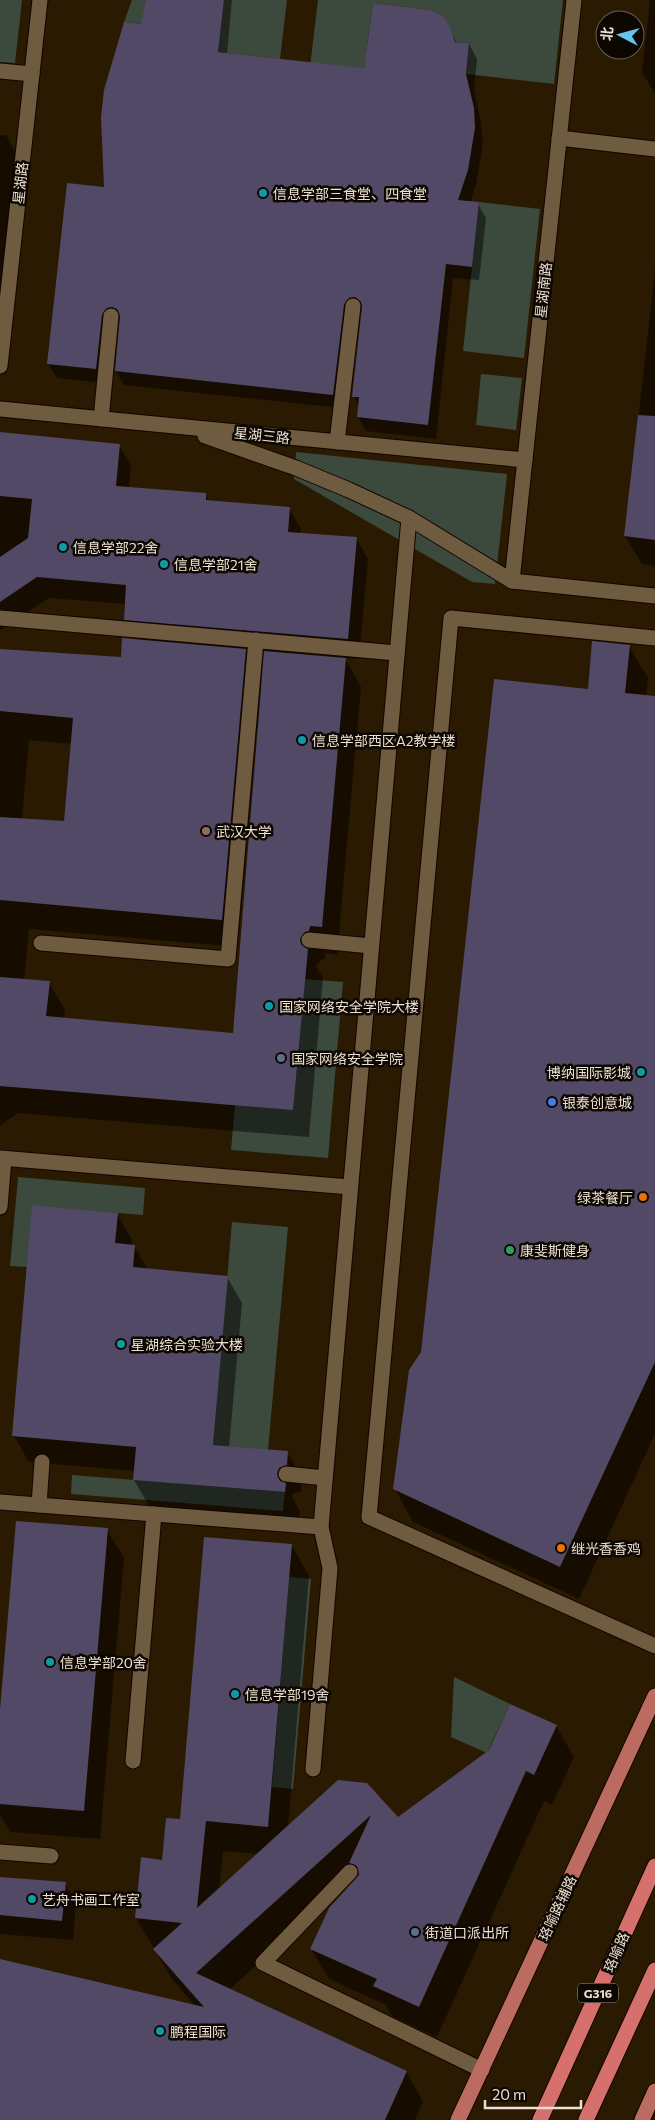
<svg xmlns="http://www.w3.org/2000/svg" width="655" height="2120" font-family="Commissioner,'Noto Sans SC',sans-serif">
<rect width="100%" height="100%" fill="#2a1a01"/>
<g fill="#3b4a3c">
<polygon points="0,0 22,0 15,63 0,62"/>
<polygon points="132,0 146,0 142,24 124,22"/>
<polygon points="224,0 287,0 280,59 218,52"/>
<polygon points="318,0 563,0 554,84 466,74 469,43 455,42 442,15 430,10 373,3 364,68 307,92"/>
<polygon points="479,202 540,209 524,358 463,351"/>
<polygon points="481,374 522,378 516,430 476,425"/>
<polygon points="296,452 507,474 495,584 472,582 294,479"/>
<polygon points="305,979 343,982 328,1158 231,1150 235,1105 293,1109"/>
<polygon points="18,1177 145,1188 143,1215 33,1206 27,1267 10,1266"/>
<polygon points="232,1222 288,1227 268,1450 213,1445"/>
<polygon points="72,1475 285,1492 283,1511 71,1494"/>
<polygon points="289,1577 311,1579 293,1789 272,1787"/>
<polygon points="454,1677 510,1704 487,1753 451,1737"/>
</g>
<g fill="#0007" fill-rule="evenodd">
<polygon points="148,0 232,0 227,54 365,70 449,28 457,43 469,44 477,59 474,89 481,123 483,143 476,185 470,203 478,204 486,218 479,280 453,278 436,439 366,431 358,417 359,406 353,396 363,311 357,312 341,408 124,385 116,371 121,321 115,322 104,383 57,378 48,364 105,189"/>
<polygon points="650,0 655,0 655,94 642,72"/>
<polygon points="0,135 6,135 22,164 0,361"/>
<polygon points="655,269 655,566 642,564 625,536"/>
<path d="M0 434 119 445 131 466 129 488 205 494 210 502 289 508 301 529 300 534 356 538 368 559 359 659 345 658 361 687 337 955 325 953V959L321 960 316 966 323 978 309 1137 18 1113 0 1126V650L122 659 137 641 125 619 126 604 49 598 0 630ZM244 649 266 651 263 682ZM257 729 259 730 234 1034 64 1019 65 1010 49 982 24 980 29 929 238 947ZM29 740 72 744 65 823 22 819Z"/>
<polygon points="629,646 648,678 646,697 655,698 655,1434 579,1599 413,1522 395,1489 422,1352 589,691"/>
<polygon points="117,1214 132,1240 131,1246 134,1246 148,1270 227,1277 242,1303 229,1447 287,1452 302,1478 301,1491 293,1494 292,1497 300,1511 299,1518 149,1506 134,1480 135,1471 29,1462 14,1436"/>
<polygon points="107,1530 124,1558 100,1839 10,1832 0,1814 0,1725"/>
<path d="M292 1546 309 1576 288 1828 338 1782 398 1819 556 1726 574 1757 552 1805 544 1801 437 2037 392 2016 386 2005 329 1979 311 1949 359 1877 357 1873 229 1990 406 2071 423 2102 415 2120H0V1960L195 2006 172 1979 136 1918 181 1820ZM223 1851 259 1854 219 1890Z"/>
<polygon points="0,1878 65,1883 76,1903 73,1940 0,1934"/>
</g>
<g fill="#514966">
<polygon points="146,0 224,0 218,52 364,68 373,3 430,10 442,15 450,27 455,42 469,43 466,74 474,108 475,128 468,170 458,200 479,202 472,267 446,264 428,425 357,417 359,397 352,397 362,307 361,302 355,297 349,298 344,305 333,395 115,371 120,316 117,309 112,307 107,308 102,315 96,369 47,364 67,183 104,187 101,117 104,90 124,22 141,24"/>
<polygon points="638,415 655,416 655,540 624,536"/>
<polygon points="0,432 120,444 116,486 206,493 206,500 290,507 288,532 357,537 348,639 124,620 126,585 37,577 0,602 0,557 28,538 32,499 0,496"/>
<polygon points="122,638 246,649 222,920 0,900 0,817 64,821 73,718 0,711 0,649 121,657"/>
<polygon points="592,641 630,645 625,693 655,696 655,1362 560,1567 393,1489 409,1370 421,1352 494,679 588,689"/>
<polygon points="264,651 346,658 322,927 310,926 309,931 305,932 300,939 301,944 308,949 293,1110 0,1086 0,977 50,981 46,1016 233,1033"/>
<polygon points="32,1205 118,1213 115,1243 135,1245 133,1267 228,1276 213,1445 288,1451 287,1465 279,1468 277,1474 280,1481 286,1483 285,1492 133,1480 136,1447 12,1436"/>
<polygon points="16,1521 108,1528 84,1811 0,1804 0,1710"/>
<polygon points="204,1537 292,1544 268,1827 206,1821 197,1908 338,1780 367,1783 398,1817 489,1750 510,1704 557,1725 534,1775 526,1771 419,2007 373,1986 377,1979 310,1949 329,1908 359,1875 357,1866 349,1863 371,1815 196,1973 407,2071 385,2120 0,2120 0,1959 204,2007 153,1949 182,1923 135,1918 141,1857 162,1860 166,1818 180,1819"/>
<polygon points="0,1877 66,1882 62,1921 0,1915"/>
</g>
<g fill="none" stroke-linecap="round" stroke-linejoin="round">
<defs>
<g id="service">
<polyline points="559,138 655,149"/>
<polyline points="101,419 111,316"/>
<polyline points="337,442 353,306"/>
<polyline points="0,618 397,653"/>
<polyline points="655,638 451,618 369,1517 655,1646"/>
<polyline points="309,940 371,946"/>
<polyline points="41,943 228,959 256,640"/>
<polyline points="0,1158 350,1187"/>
<polyline points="0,1207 4,1159"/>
<polyline points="286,1474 325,1478"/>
<polyline points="0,1502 321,1527"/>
<polyline points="39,1505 42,1462"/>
<polyline points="133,1761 154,1514"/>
<polyline points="313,1769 330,1568 321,1527 409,518"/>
<polyline points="0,1852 51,1856"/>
<polyline points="350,1872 263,1963 482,2070"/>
</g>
<g id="minor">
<polyline points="0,71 32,74"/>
<polyline points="0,366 40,0"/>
<polyline points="0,409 525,460"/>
<polyline points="205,436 296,468 349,490 409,518 512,581 655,596"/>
<polyline points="512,581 574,0"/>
</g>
<g id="primary">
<polyline points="458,2120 655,1696"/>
<polyline points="642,2120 655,2091"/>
</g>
<g id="trunk">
<polyline points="540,2120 655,1866"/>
<polyline points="586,2120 655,1970"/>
</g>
</defs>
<use href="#service" stroke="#120500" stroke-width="17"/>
<use href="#minor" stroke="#120500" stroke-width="17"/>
<use href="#primary" stroke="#120500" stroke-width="17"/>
<use href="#trunk" stroke="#120500" stroke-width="17"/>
<use href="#service" stroke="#6e5b40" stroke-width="15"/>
<use href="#minor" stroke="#6e5b40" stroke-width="15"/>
<use href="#primary" stroke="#bc6b61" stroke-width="15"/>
<use href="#trunk" stroke="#d6706c" stroke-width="15"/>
</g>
<g fill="#0f9aa8" stroke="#0d0701" stroke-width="2">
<circle cx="263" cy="193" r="5"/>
<circle cx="63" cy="547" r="5"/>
<circle cx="164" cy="564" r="5"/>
<circle cx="302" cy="740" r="5"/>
<circle cx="269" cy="1006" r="5"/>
<circle cx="641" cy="1072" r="5"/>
<circle cx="121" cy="1344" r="5"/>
<circle cx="50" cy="1662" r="5"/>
<circle cx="235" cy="1694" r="5"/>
<circle cx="32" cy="1899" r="5"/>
<circle cx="160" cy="2031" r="5"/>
</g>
<circle fill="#8d6e63" stroke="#0d0701" stroke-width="2" cx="206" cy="831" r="5"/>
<g fill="#5c6f8a" stroke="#0d0701" stroke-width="2">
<circle cx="281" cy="1058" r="5"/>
<circle cx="415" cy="1932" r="5"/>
</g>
<circle fill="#3f7fe0" stroke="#0d0701" stroke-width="2" cx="552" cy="1102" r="5"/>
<g fill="#e8710a" stroke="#0d0701" stroke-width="2">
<circle cx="643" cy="1197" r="5"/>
<circle cx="561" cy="1548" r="5"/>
</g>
<circle fill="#2e9e5b" stroke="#0d0701" stroke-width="2" cx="510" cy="1250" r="5"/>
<g text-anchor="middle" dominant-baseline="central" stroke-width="5" stroke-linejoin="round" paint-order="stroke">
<rect fill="#0d0701" stroke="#a89f93" stroke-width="1" x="578" y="1983.5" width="40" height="19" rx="4"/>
<g font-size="12" font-weight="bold" fill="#ebe0d1">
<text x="598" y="1993">G316</text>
</g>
<g font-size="14" fill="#ebe0d1" stroke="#0d0701">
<text transform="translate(20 183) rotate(-84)">星湖路</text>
<text transform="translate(543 290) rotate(-84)">星湖南路</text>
<text transform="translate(262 435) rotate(6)">星湖三路</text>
<text transform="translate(557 1908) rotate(-65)">珞喻路辅路</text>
<text transform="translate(616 1952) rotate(-66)">珞喻路</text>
</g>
<g font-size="14" fill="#ebe0d1" stroke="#0d0701" text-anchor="start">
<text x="273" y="193">信息学部三食堂、四食堂</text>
<text x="73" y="547">信息学部22舍</text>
<text x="174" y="564">信息学部21舍</text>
<text x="312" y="740">信息学部西区A2教学楼</text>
<text x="216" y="831">武汉大学</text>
<text x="279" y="1006">国家网络安全学院大楼</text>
<text x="291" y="1058">国家网络安全学院</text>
<text x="631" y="1072" text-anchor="end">博纳国际影城</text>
<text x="562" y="1102">银泰创意城</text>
<text x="633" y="1197" text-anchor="end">绿茶餐厅</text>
<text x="520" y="1250">康斐斯健身</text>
<text x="131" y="1344">星湖综合实验大楼</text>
<text x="571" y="1548">继光香香鸡</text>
<text x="60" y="1662">信息学部20舍</text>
<text x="245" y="1694">信息学部19舍</text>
<text x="42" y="1899">艺舟书画工作室</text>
<text x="425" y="1932">街道口派出所</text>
<text x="170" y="2031">鹏程国际</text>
</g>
</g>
<g transform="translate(620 35) rotate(276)"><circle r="24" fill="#0d0701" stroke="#665e54"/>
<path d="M0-4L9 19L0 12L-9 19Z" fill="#65c5ee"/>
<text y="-8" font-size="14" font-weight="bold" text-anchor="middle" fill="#ebe0d1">北</text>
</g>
<path d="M485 2100v8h96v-8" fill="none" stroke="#ebe0d1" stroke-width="2.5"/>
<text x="492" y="2100" font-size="15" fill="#ebe0d1" stroke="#0d0701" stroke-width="4" paint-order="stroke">20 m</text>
</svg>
